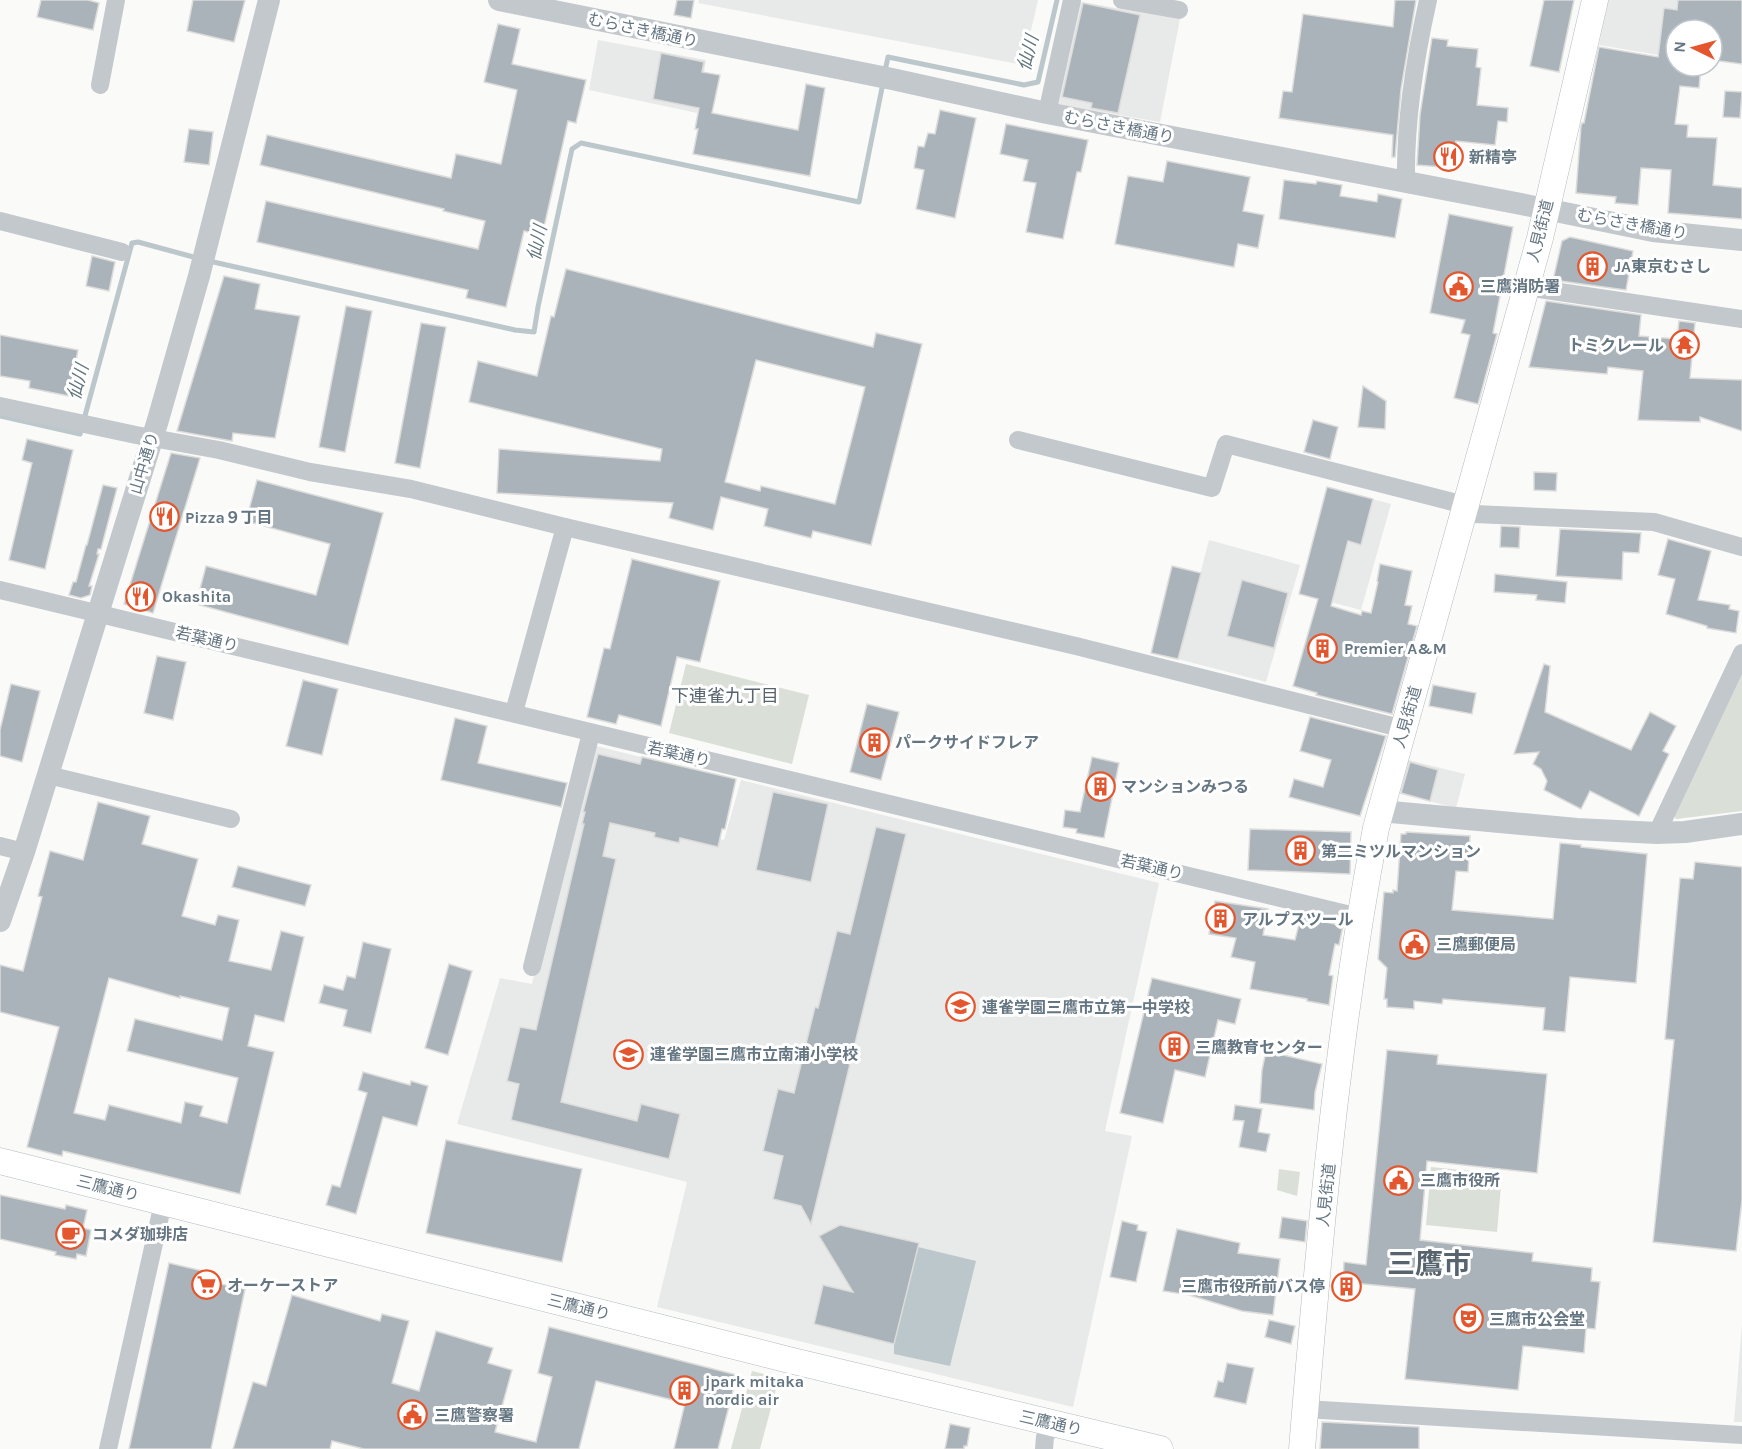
<svg xmlns="http://www.w3.org/2000/svg" width="1742" height="1449" font-family="Karla,'Noto Sans JP',sans-serif">
<rect width="100%" height="100%" fill="#fafaf8"/>
<g fill="#e8e9e9">
<polygon points="699,0 1038,0 1023,65 698,3"/>
<polygon points="1608,0 1708,0 1676,30 1676,58 1599,45"/>
<polygon points="1075,1 1180,19 1160,122 1055,104"/>
<polygon points="598,40 706,60 697,113 589,90"/>
<polygon points="1327,487 1391,504 1361,610 1299,594"/>
<polygon points="1209,540 1300,565 1266,682 1178,659"/>
<polygon points="592,745 657,761 640,820 724,840 741,780 1159,883 1105,1131 1132,1136 1073,1407 657,1307 687,1182 457,1124 500,978 532,984 551,896"/>
<polygon points="1408,760 1465,774 1456,808 1400,794"/>
<polygon points="1742,1324 1742,1422 1734,1422"/>
</g>
<g fill="#dadfd7">
<polygon points="1742,660 1742,811 1676,819 1671,812"/>
<polygon points="686,664 809,695 792,764 669,733"/>
<polygon points="1431,1167 1502,1174 1497,1232 1426,1225"/>
<polygon points="1279,1169 1300,1172 1297,1196 1277,1190"/>
<polygon points="752,1371 779,1378 760,1449 731,1449"/>
</g>
<polygon fill="#bbc7cb" points="918,1247 976,1261 950,1366 894,1354 894,1344"/>
<g fill="none" stroke-linecap="round" stroke-linejoin="round">
<g stroke="#bbc7cb" stroke-width="5">
<polyline points="885,71 888,57 1024,85 1038,82 1057,0"/>
<polyline points="209,261 515,330 534,332 538,307 572,149 581,143 859,202 883,83"/>
<polyline points="0,416 80,434 132,243 138,242 197,258"/>
</g>
</g>
<g fill="#aab3b9" stroke="#dcdcda" stroke-width="1.5" fill-rule="evenodd">
<polygon points="41,0 88,0 99,3 93,30 37,17"/>
<polygon points="193,0 245,0 234,42 187,31"/>
<polygon points="677,0 694,0 691,18 674,15"/>
<polygon points="1395,0 1416,0 1401,89 1395,157 1392,157 1393,135 1279,118 1283,91 1292,92 1303,14 1393,27"/>
<polygon points="1544,0 1574,0 1559,72 1530,66"/>
<polygon points="1678,0 1742,0 1742,64 1712,60 1712,30 1676,30 1676,66 1701,66 1699,88 1680,86 1675,124 1688,125 1687,137 1717,138 1713,185 1742,188 1742,219 1668,213 1671,170 1641,168 1638,205 1615,203 1616,197 1576,193 1581,126 1582,123 1584,123 1599,47 1658,57 1664,8 1677,10"/>
<polygon points="1083,3 1140,15 1118,113 1091,108 1092,103 1062,97"/>
<polygon points="498,24 520,29 512,64 586,80 576,123 568,121 542,236 524,231 506,307 466,298 468,290 257,242 266,201 478,249 485,221 443,211 444,209 260,165 267,135 451,178 456,154 501,164 517,90 484,82"/>
<polygon points="1432,38 1448,40 1447,46 1478,49 1476,67 1481,68 1477,105 1508,108 1507,122 1498,121 1495,145 1456,141 1454,168 1417,165 1420,115"/>
<polygon points="661,53 704,62 702,72 720,75 712,113 747,120 798,130 806,84 825,88 810,176 693,154 698,129 695,129 699,108 653,99"/>
<polygon points="1725,91 1742,92 1740,118 1723,117"/>
<polygon points="940,110 976,118 955,218 916,209 924,170 914,168 918,146 924,147 928,133 935,134"/>
<polygon points="1006,124 1088,140 1081,172 1077,172 1063,239 1026,232 1036,183 1023,181 1028,160 1000,154"/>
<polygon points="189,129 213,132 209,165 184,162"/>
<polygon points="1167,161 1250,177 1243,211 1264,215 1258,248 1238,244 1234,267 1115,244 1128,176 1163,182"/>
<polygon points="1284,180 1316,184 1317,181 1342,185 1340,196 1377,202 1378,194 1402,199 1395,238 1279,219"/>
<polygon points="1449,214 1513,227 1493,333 1497,334 1478,404 1454,398 1470,335 1461,333 1465,320 1430,313"/>
<polygon points="1570,237 1633,251 1626,290 1553,280 1562,241"/>
<polygon points="92,256 115,262 109,291 86,286"/>
<path d="M566 269 873 347 876 333 922 344 871 545 813 531 811 538 764 526 768 509 721 497 713 530 669 518 673 503 497 493 499 449 660 461 662 449 469 402 478 361 537 376 551 316 554 317ZM756 360 865 387 835 504 761 486 760 491 725 482Z"/>
<polygon points="224,276 260,284 255,309 300,316 275,438 233,433 232,441 177,431"/>
<polygon points="1546,301 1641,315 1639,336 1677,339 1679,321 1695,323 1690,378 1742,380 1742,431 1700,417 1700,422 1638,420 1643,371 1608,367 1607,374 1529,367"/>
<polygon points="346,306 372,311 345,452 319,447"/>
<polygon points="421,323 446,327 420,468 395,463"/>
<polygon points="0,335 78,350 69,396 29,388 30,381 0,376"/>
<polygon points="1363,386 1386,401 1385,429 1358,427"/>
<polygon points="1313,420 1338,427 1330,459 1304,452"/>
<polygon points="27,439 73,450 45,569 9,560 32,463 22,460"/>
<polygon points="171,453 200,458 153,613 124,604"/>
<polygon points="1534,472 1557,473 1556,491 1534,490"/>
<polygon points="257,480 383,513 348,645 196,604 206,566 316,595 330,544 246,521"/>
<polygon points="103,485 117,488 101,549 98,549 97,554 99,554 89,586 92,586 90,595 81,598 69,595 73,582 76,582 86,545 87,545"/>
<polygon points="1327,487 1373,499 1361,545 1348,541 1331,606 1361,615 1362,611 1371,613 1378,582 1377,581 1380,564 1412,571 1405,605 1412,606 1408,624 1417,626 1392,714 1316,695 1317,693 1293,686 1318,599 1299,594"/>
<polygon points="1501,526 1520,527 1519,548 1500,547"/>
<polygon points="1560,529 1641,533 1639,553 1623,552 1622,580 1556,576"/>
<polygon points="1668,539 1711,551 1698,600 1730,605 1729,609 1739,611 1736,633 1707,628 1707,626 1666,614 1675,579 1658,575"/>
<polygon points="632,559 720,581 700,662 677,657 661,726 619,715 616,724 587,717 604,648 610,649"/>
<polygon points="1172,566 1201,573 1178,659 1151,653"/>
<polygon points="1495,574 1567,582 1565,603 1536,600 1537,595 1494,592"/>
<polygon points="1242,580 1288,593 1274,648 1227,636"/>
<polygon points="157,656 186,662 173,720 144,713"/>
<polygon points="1544,664 1550,666 1545,712 1631,750 1650,712 1676,726 1663,751 1669,754 1639,816 1590,791 1581,809 1544,790 1547,781 1541,769 1533,764 1539,752 1514,754"/>
<polygon points="303,680 338,689 322,755 286,746"/>
<polygon points="11,684 40,691 22,762 0,756 0,730"/>
<polygon points="1433,685 1476,693 1472,714 1429,706"/>
<polygon points="867,704 899,712 881,780 850,772"/>
<polygon points="1310,717 1386,736 1360,816 1289,797 1294,779 1323,787 1331,760 1300,751"/>
<polygon points="455,718 487,726 478,763 567,783 561,807 441,780"/>
<polygon points="598,754 640,764 642,757 736,779 725,829 722,829 718,847 680,838 679,843 654,837 655,833 610,823 603,856 616,859 561,1102 637,1121 641,1104 680,1114 669,1159 511,1120 519,1084 507,1081 520,1027 536,1030 584,824 582,824 585,812 583,812"/>
<polygon points="1092,757 1119,763 1104,838 1076,833 1077,829 1063,827 1065,810 1080,812"/>
<polygon points="1410,762 1438,770 1430,801 1401,793"/>
<polygon points="773,792 828,804 811,882 756,870"/>
<path d="M98 802 150 816 142 844 198 859 182 916 215 925 218 915 239 920 229 961 271 970 281 931 304 937 284 1022 255 1015 248 1046 274 1052 240 1194 63 1151 62 1156 27 1147 59 1027 0 1012V965L23 971 42 897 38 896 50 851 83 860ZM109 978 180 998V996L229 1008 222 1040 135 1019 127 1051 238 1078 227 1123 200 1116 203 1106 185 1102 181 1123 109 1105 105 1120 74 1113Z"/>
<polygon points="876,827 906,834 811,1224 801,1206 773,1199 783,1156 763,1151 778,1089 794,1093 815,1007 818,1008 837,931 850,934"/>
<polygon points="1250,829 1351,832 1350,874 1248,870"/>
<polygon points="1406,832 1470,836 1468,872 1456,871 1452,910 1553,919 1560,843 1581,845 1581,847 1647,854 1636,983 1570,977 1565,1032 1543,1030 1545,1008 1443,999 1442,1004 1414,1001 1414,1009 1387,1007 1387,999 1384,999 1387,968 1378,959 1384,892 1393,893 1393,890 1397,891 1401,834 1406,834"/>
<polygon points="1695,862 1742,867 1742,1200 1736,1251 1653,1242 1674,1040 1665,1039 1680,878 1693,879"/>
<polygon points="238,866 311,885 305,906 232,887"/>
<polygon points="1215,901 1268,909 1263,935 1295,940 1301,916 1343,926 1339,945 1335,944 1329,975 1333,976 1329,1005 1307,1001 1307,999 1250,989 1255,962 1231,957 1236,938 1209,934"/>
<polygon points="363,942 391,949 371,1033 343,1026 347,1010 319,1003 324,985 343,990 347,976 355,978"/>
<polygon points="449,964 472,971 448,1055 425,1048"/>
<polygon points="1152,978 1241,999 1235,1024 1218,1020 1205,1077 1175,1070 1163,1123 1120,1113"/>
<polygon points="1387,1050 1438,1055 1437,1064 1547,1074 1537,1173 1427,1161 1420,1240 1533,1253 1532,1261 1592,1268 1591,1281 1600,1282 1595,1329 1586,1328 1584,1353 1523,1346 1518,1390 1405,1379 1415,1289 1343,1282 1344,1262 1366,1265"/>
<polygon points="1266,1051 1322,1064 1315,1092 1314,1110 1260,1103 1262,1070"/>
<polygon points="363,1072 410,1085 411,1081 428,1086 417,1126 383,1117 356,1214 326,1205 332,1185 340,1187 367,1093 358,1090"/>
<polygon points="1235,1105 1262,1109 1258,1132 1270,1134 1266,1152 1239,1147 1244,1121 1233,1120"/>
<polygon points="446,1140 582,1169 562,1262 426,1233"/>
<polygon points="0,1195 65,1209 66,1205 87,1210 83,1228 91,1230 86,1256 77,1254 76,1259 55,1255 56,1252 0,1239"/>
<polygon points="1282,1217 1307,1221 1305,1242 1279,1238"/>
<polygon points="1122,1221 1138,1225 1137,1230 1147,1232 1136,1282 1110,1277"/>
<polygon points="840,1225 919,1243 894,1344 814,1324 823,1285 853,1292 819,1236"/>
<polygon points="1177,1229 1240,1243 1238,1253 1280,1259 1273,1315 1242,1311 1189,1295 1163,1291"/>
<polygon points="169,1263 207,1272 205,1281 245,1289 211,1449 129,1449"/>
<polygon points="292,1295 380,1321 382,1314 409,1321 392,1383 419,1391 436,1331 493,1348 488,1363 512,1370 495,1432 536,1442 552,1377 538,1373 549,1327 737,1375 718,1449 674,1449 685,1403 596,1381 579,1449 364,1449 332,1441 330,1449 233,1449 253,1382 266,1386"/>
<polygon points="1269,1320 1295,1326 1291,1344 1265,1337"/>
<polygon points="1227,1363 1254,1368 1246,1404 1214,1397 1218,1381 1223,1382"/>
<polygon points="1322,1422 1419,1427 1419,1449 1320,1449"/>
<polygon points="950,1424 970,1428 967,1446 964,1446 964,1449 945,1449"/>
</g>
<g fill="none" stroke-linecap="round" stroke-linejoin="round">
<defs>
<g id="secondary">
<polyline points="0,1161 789,1360 1160,1449"/>
<path d="M1302 1449C1319 1242 1337 1033 1376 828L1540 238 1595 0"/>
</g>
</defs>
<use href="#secondary" stroke="#b3babf" stroke-width="27"/>
<g stroke="#c3c8cc" stroke-width="18">
<polyline points="1122,0 1179,10"/>
<polyline points="100,85 116,0"/>
<polyline points="1047,113 1072,0"/>
<path d="M1406 182C1405 123 1415 58 1428 0"/>
<polyline points="0,221 122,252"/>
<polyline points="1526,287 1742,319"/>
<polyline points="0,406 136,435 219,450 310,472 411,489 565,527 1076,646 1404,729"/>
<polyline points="1018,440 1212,488 1226,444 1453,502 1474,514 1654,522 1742,547"/>
<polyline points="0,590 1359,917"/>
<polyline points="514,712 565,527"/>
<polyline points="48,775 231,819"/>
<polyline points="1657,833 1742,653"/>
<polyline points="0,846 24,852"/>
<polyline points="532,967 591,733"/>
<polyline points="1305,1409 1742,1435"/>
<polyline points="108,1449 163,1203"/>
<polyline points="1044,1449 1045,1437 1052,1424"/>
</g>
<g stroke="#c3c8cc" stroke-width="22">
<polyline points="499,0 892,79 1047,113 1521,204 1653,231 1742,240"/>
<polyline points="1380,811 1577,829 1657,833 1685,832 1742,824"/>
<polyline points="0,921 24,852 158,420 199,276 269,0"/>
</g>
<use href="#secondary" stroke="#fff" stroke-width="26"/>
</g>
<defs>
<symbol id="restaurant-ring" viewBox="-11 -11 22 22"><circle r="9.5" fill="#fff" stroke="#e4572e" stroke-width="1.5"/><path d="M-5-6h1v4h1v-4h1v4h1v-4h1v5L-1.5 .5V6h-2V.5L-5-1ZM5-6V6H3V1.5H1.5Q1.5-4 5-6Z" fill="#e4572e"/></symbol>
<symbol id="building-ring" viewBox="-11 -11 22 22"><circle r="9.5" fill="#fff" stroke="#e4572e" stroke-width="1.5"/><path d="M-4-6H4V6H1V3H-1V6H-4ZM-2.5-4.3h1.7v1.8h-1.7ZM.8-4.3h1.7v1.8H.8ZM-2.5-1h1.7V.8h-1.7ZM.8-1h1.7V.8H.8Z" fill="#e4572e"/></symbol>
<symbol id="civic-ring" viewBox="-11 -11 22 22"><circle r="9.5" fill="#fff" stroke="#e4572e" stroke-width="1.5"/><path d="M-.6-6.5H3V-4.5H.6V-3L4-1V1h2V6H-6V1h2V-1L-.6-3ZM-1.2 2.5V6h2.4V2.5Z" fill="#e4572e"/></symbol>
<symbol id="temple-ring" viewBox="-11 -11 22 22"><circle r="9.5" fill="#fff" stroke="#e4572e" stroke-width="1.5"/><path d="M0-6L5-2H3V0L6.5 2.5H4V6H1.5V3h-3V6H-4V2.5H-6.5L-3 0V-2H-5Z" fill="#e4572e"/></symbol>
<symbol id="school-ring" viewBox="-11 -11 22 22"><circle r="9.5" fill="#fff" stroke="#e4572e" stroke-width="1.5"/><path d="M0-5L7-2L0 1L-7-2ZM-4 1L0 2.5L4 1V4Q0 6-4 4Z" fill="#e4572e"/></symbol>
<symbol id="cafe-ring" viewBox="-11 -11 22 22"><circle r="9.5" fill="#fff" stroke="#e4572e" stroke-width="1.5"/><path d="M-5.5-4.5H6V0H3Q3 3.5 0 3.5H-2.5Q-5.5 3.5-5.5 0ZM3-3.2v2h1.7v-2ZM-6 4.5H4V6H-6Z" fill="#e4572e"/></symbol>
<symbol id="supermarket-ring" viewBox="-11 -11 22 22"><circle r="9.5" fill="#fff" stroke="#e4572e" stroke-width="1.5"/><path d="M-6-5.5h2.5l.6 2H6L4.5 2H-2.5L-4.4-4H-6ZM-1.5 3.2a1.3 1.3 0 1 0 .1 0ZM3 3.2a1.3 1.3 0 1 0 .1 0Z" fill="#e4572e"/></symbol>
<symbol id="theatre-ring" viewBox="-11 -11 22 22"><circle r="9.5" fill="#fff" stroke="#e4572e" stroke-width="1.5"/><path d="M-5-5.5Q0-4 5-5.5V0Q5 5 0 6Q-5 5-5 0ZM-3.3-2.5H-1v1.5H-3.3ZM1-2.5H3.3v1.5H1ZM-2.8 1Q0 5.5 2.8 1Z" fill="#e4572e"/></symbol>
</defs>
<g fill-rule="evenodd">
<use href="#restaurant-ring" x="1432" y="140" width="33" height="33"/>
<use href="#building-ring" x="1576" y="250" width="33" height="33"/>
<use href="#civic-ring" x="1442" y="270" width="33" height="33"/>
<use href="#temple-ring" x="1668" y="328" width="33" height="33"/>
<use href="#restaurant-ring" x="148" y="500" width="33" height="33"/>
<use href="#restaurant-ring" x="124" y="580" width="33" height="33"/>
<use href="#building-ring" x="1306" y="632" width="33" height="33"/>
<use href="#building-ring" x="858" y="726" width="33" height="33"/>
<use href="#building-ring" x="1084" y="770" width="33" height="33"/>
<use href="#building-ring" x="1284" y="834" width="33" height="33"/>
<use href="#building-ring" x="1204" y="902" width="33" height="33"/>
<use href="#civic-ring" x="1398" y="928" width="33" height="33"/>
<use href="#school-ring" x="944" y="990" width="33" height="33"/>
<use href="#building-ring" x="1158" y="1030" width="33" height="33"/>
<use href="#school-ring" x="612" y="1038" width="33" height="33"/>
<use href="#civic-ring" x="1382" y="1164" width="33" height="33"/>
<use href="#cafe-ring" x="54" y="1218" width="33" height="33"/>
<use href="#supermarket-ring" x="190" y="1268" width="33" height="33"/>
<use href="#building-ring" x="1330" y="1270" width="33" height="33"/>
<use href="#theatre-ring" x="1452" y="1302" width="33" height="33"/>
<use href="#building-ring" x="668" y="1374" width="33" height="33"/>
<use href="#civic-ring" x="396" y="1398" width="33" height="33"/>
</g>
<g text-anchor="middle" dominant-baseline="central" stroke-width="6" stroke-linejoin="round" paint-order="stroke">
<g font-size="16" fill="#657683" stroke="#fff">
<text transform="translate(643 30) rotate(12)">むらさき橋通り</text>
<text transform="translate(1119 127) rotate(11)">むらさき橋通り</text>
<text transform="translate(1632 224) rotate(10)">むらさき橋通り</text>
<text transform="translate(1540 231) rotate(-76)">人見街道</text>
<text transform="translate(144 463) rotate(-73)">山中通り</text>
<text transform="translate(207 639) rotate(13)">若葉通り</text>
<text transform="translate(1407 717) rotate(-74)">人見街道</text>
<text transform="translate(679 754) rotate(13)">若葉通り</text>
<text transform="translate(1152 867) rotate(13)">若葉通り</text>
<text transform="translate(108 1188) rotate(14)">三鷹通り</text>
<text transform="translate(1326 1195) rotate(-84)">人見街道</text>
<text transform="translate(579 1307) rotate(14)">三鷹通り</text>
<text transform="translate(1051 1423) rotate(13)">三鷹通り</text>
</g>
<g font-size="16" font-weight="bold" fill="#657683" stroke="#fff" text-anchor="start">
<text x="1469" y="157">新精亭</text>
<text x="1614" y="266">JA東京むさし</text>
<text x="1480" y="286">三鷹消防署</text>
<text x="1664" y="345" text-anchor="end">トミクレール</text>
<text x="185" y="517">Pizza９丁目</text>
<text x="162" y="596">Okashita</text>
<text x="1344" y="648">Premier A&amp;M</text>
<text x="895" y="742">パークサイドフレア</text>
<text x="1121" y="786">マンションみつる</text>
<text x="1321" y="851">第二ミツルマンション</text>
<text x="1242" y="919">アルプスツール</text>
<text x="1436" y="944">三鷹郵便局</text>
<text x="982" y="1007">連雀学園三鷹市立第一中学校</text>
<text x="1195" y="1047">三鷹教育センター</text>
<text x="650" y="1054">連雀学園三鷹市立南浦小学校</text>
<text x="1420" y="1180">三鷹市役所</text>
<text x="92" y="1234">コメダ珈琲店</text>
<text x="227" y="1285">オーケーストア</text>
<text x="1325" y="1286" text-anchor="end">三鷹市役所前バス停</text>
<text x="1489" y="1319">三鷹市公会堂</text>
<text x="705" y="1381">jpark mitaka<tspan x="705" dy="18">nordic air</tspan></text>
<text x="434" y="1415">三鷹警察署</text>
</g>
<g font-size="18" font-style="italic" fill="#60757c" stroke="#fff">
<text transform="translate(1028 53) rotate(-75)">仙川</text>
<text transform="translate(537 243) rotate(-78)">仙川</text>
<text transform="translate(78 382) rotate(-75)">仙川</text>
</g>
<g font-size="18" fill="#57646e" stroke="#fff">
<text x="725" y="696">下連雀九丁目</text>
</g>
<g font-size="28" font-weight="bold" fill="#57646e" stroke="#fff">
<text x="1429" y="1263">三鷹市</text>
</g>
</g>
<g transform="translate(1694 48) rotate(275)"><circle r="28" fill="#ffffff" stroke="#c1c8cd" stroke-width="1.5"/>
<path d="M0-4.5L10 22L0 15L-10 22Z" fill="#e4572e"/>
<text y="-9" font-size="16" font-weight="bold" text-anchor="middle" fill="#657683">N</text>
</g>
</svg>
